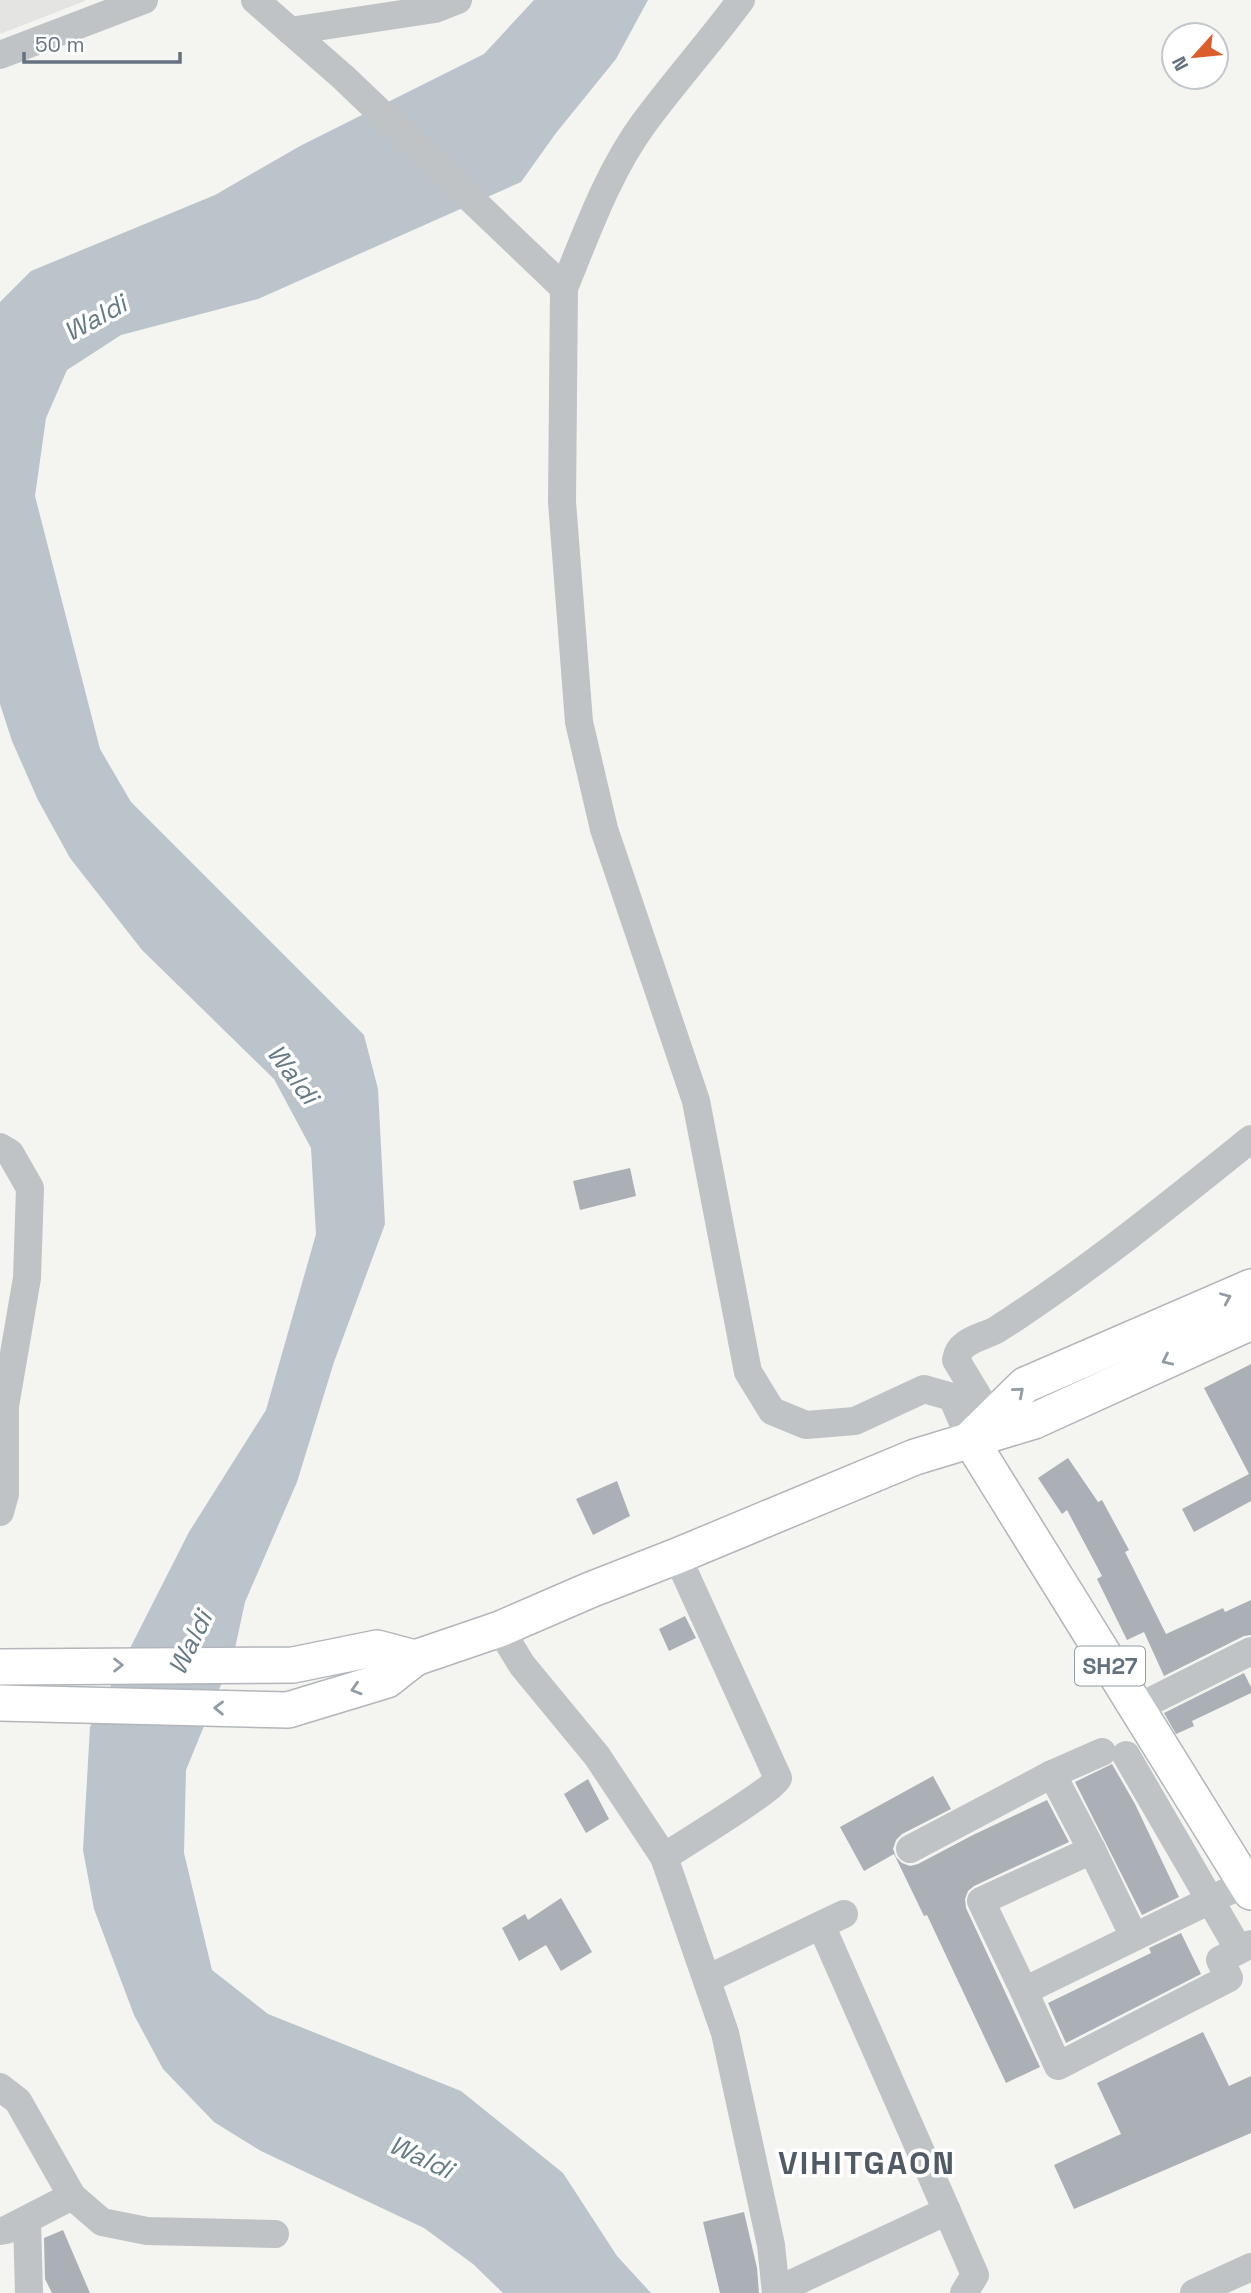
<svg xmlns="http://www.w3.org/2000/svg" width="1251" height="2293" font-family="'Space Grotesk',sans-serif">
<rect width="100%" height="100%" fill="#f4f4f0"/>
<polygon fill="#e4e5e3" points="0,0 84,0 85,1 0,34"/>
<polygon fill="#bac4ca" points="534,0 648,0 616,59 556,133 521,182 258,299 121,335 67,370 46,418 35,496 100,749 131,802 364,1035 378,1089 385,1224 334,1362 297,1482 245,1602 234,1653 186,1770 184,1853 212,1970 268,2014 461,2091 563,2173 617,2256 651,2293 503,2293 473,2264 424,2228 261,2151 214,2122 163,2069 134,2015 94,1909 83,1850 90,1727 189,1532 266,1410 316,1234 311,1148 274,1079 142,950 70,858 38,800 12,741 0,704 0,302 31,271 215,195 300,146 484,54"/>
<g fill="#aab0b6">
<polygon points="630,1168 636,1196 580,1210 573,1181"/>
<polygon points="1251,1364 1251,1501 1194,1532 1182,1509 1249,1474 1204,1388"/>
<polygon points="1068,1458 1098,1502 1102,1500 1129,1550 1125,1552 1166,1634 1223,1608 1225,1612 1251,1600 1251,1635 1244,1636 1164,1676 1144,1632 1127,1640 1097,1579 1102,1576 1067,1510 1062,1514 1038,1478"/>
<polygon points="617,1481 630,1516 593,1535 576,1499"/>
<polygon points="685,1616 696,1638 669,1651 659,1629"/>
<polygon points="1244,1673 1251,1687 1251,1693 1192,1721 1194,1726 1176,1734 1164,1713"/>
<polygon points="1112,1764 1135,1804 1179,1897 1142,1915 1075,1782"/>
<polygon points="933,1776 951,1809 902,1834 896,1840 893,1849 896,1857 902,1863 910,1866 918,1864 973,1835 1047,1800 1069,1842 974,1886 968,1891 965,1899 966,1908 1040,2067 1006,2083 927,1915 924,1916 894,1854 864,1871 840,1827"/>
<polygon points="588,1779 609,1819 586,1833 564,1794"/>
<polygon points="561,1898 592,1952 561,1971 546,1945 519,1961 502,1928 525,1914 528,1920"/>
<polygon points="1181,1933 1201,1974 1066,2043 1048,2003 1151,1953 1149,1948"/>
<polygon points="1203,2032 1229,2086 1251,2076 1251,2133 1074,2209 1054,2165 1121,2134 1097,2083"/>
<polygon points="744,2212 757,2268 759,2293 720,2293 703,2222"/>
<polygon points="63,2230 90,2293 52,2293 45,2279 44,2238"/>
</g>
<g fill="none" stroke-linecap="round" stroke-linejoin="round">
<defs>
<g id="major">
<polyline points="972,1437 1025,1385 1251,1287"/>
<polyline points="970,1439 1251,1892"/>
<polyline points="0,1667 293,1665 377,1648 415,1658"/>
<polyline points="0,1703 288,1710 387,1680 415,1658 500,1629 590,1590 677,1556 915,1457 1034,1421 1251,1322"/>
</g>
</defs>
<use href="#major" stroke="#b2b6ba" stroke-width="38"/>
<g stroke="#bfc3c6" stroke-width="28">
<polyline points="255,0 343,77 564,288 562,502 579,722 604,829 696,1101 748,1372 772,1411 806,1425 855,1421 924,1389 952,1397 970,1439"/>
<polyline points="290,31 435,9 458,0"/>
<polyline points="0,55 144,0"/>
<path d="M564 288C587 232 608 172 644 123 675 81 710 42 741 0"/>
<polyline points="0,1147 10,1153 30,1188 27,1278 5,1406 5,1494 0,1512"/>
<path d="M991 1418 956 1360C959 1340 981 1338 996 1330 1004 1325 1012 1320 1019 1315 1100 1261 1175 1200 1251 1139"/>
<polyline points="500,1629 522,1665 597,1756 664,1857 725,2033 771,2245 776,2293"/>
<polyline points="1137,1708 1251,1651"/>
<polyline points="1126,1755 1239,1950"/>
<polyline points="1052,1774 1092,1850"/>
<polyline points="910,1849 1052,1774 1102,1752"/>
<path d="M664 1857C682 1845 773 1790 778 1778L677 1556"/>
<polyline points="821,1925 947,2211"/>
<polyline points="1134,1937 1092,1850 981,1901 1024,1991 1245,1883"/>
<polyline points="707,1979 844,1914"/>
<polyline points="1024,1991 1058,2066 1229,1978 1220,1960 1251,1944"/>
<polyline points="0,2087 18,2101 72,2196 6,2230 0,2231"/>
<polyline points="72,2196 102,2222 147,2231 275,2234"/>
<polyline points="27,2220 29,2293"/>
<polyline points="776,2291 947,2211 975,2275 964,2293"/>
<polyline points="1194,2293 1251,2267"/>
</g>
<use href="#major" stroke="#fff" stroke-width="35"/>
</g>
<defs><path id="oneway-chevron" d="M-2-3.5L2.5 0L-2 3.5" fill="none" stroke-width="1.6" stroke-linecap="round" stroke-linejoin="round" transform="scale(1.75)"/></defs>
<g stroke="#929ca6">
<use href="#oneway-chevron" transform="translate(1226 1298) rotate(-23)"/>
<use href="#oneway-chevron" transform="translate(1167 1360) rotate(155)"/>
<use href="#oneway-chevron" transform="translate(1019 1392) rotate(-41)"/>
<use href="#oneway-chevron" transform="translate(118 1665)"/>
<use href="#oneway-chevron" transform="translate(356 1689) rotate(163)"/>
<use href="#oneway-chevron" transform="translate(219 1708) rotate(-179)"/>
</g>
<g text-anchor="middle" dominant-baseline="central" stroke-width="7" stroke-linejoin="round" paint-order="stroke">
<rect fill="#fff" stroke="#929ca6" stroke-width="2" x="1075" y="1646.5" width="70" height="39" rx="5"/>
<g font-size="23" font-weight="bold" fill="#647280">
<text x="1110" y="1666">SH27</text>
</g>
<g font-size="26" font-style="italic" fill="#647a84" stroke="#fff">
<text transform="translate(95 318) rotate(-29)">Waldi</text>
<text transform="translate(293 1074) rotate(53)">Waldi</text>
<text transform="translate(190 1643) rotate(-64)">Waldi</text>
<text transform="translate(421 2157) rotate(25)">Waldi</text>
</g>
<g font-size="32" font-weight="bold" letter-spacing="2" fill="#515b65" stroke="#fff">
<text x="867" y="2163">VIHITGAON</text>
</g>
</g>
<g transform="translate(1195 56) rotate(243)"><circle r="33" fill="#ffffff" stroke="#c1c7cc" stroke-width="2"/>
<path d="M0-5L12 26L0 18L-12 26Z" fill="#db5d29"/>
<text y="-10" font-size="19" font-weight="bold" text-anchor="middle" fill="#647280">N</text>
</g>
<path d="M24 52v10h156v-10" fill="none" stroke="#647280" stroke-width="3.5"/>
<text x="35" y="52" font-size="21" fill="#647280" stroke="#ffffff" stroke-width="5" paint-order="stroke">50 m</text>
</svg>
